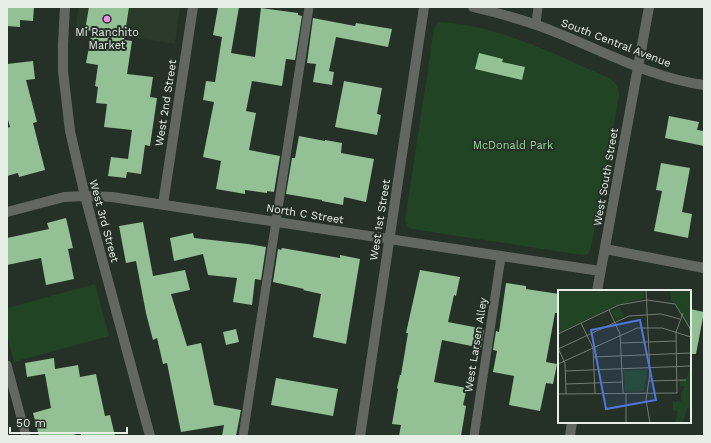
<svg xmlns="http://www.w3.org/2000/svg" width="711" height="443" font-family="'Work Sans',sans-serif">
<rect width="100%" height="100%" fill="#253026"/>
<polygon fill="#2a3a2a" points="78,7 180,7 175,44 76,29"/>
<g fill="#214424">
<path d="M440 22C500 26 555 54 609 78 616 82 620 89 619 97L591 248 588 254 582 255 412 229 407 226 405 220 434 29 437 24Z"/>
<polygon points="95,284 109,336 14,362 7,335 7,308"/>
</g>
<g fill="#93c094">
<polygon points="7,7 34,7 33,21 20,20 20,27 7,26"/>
<polygon points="89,7 129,7 124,40 132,41 127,74 153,77 150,97 157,98 150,146 145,145 141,174 127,172 126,178 108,176 111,157 128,159 132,130 104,127 107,104 96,103 98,87 95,86 98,65 86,63 92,31 85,30"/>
<polygon points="218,7 239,7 231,53 255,57 261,8 298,13 298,15 302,16 295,60 286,59 282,86 252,81 246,111 256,113 249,150 280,156 274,192 267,191 267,193 245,190 245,194 216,189 221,161 203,157 214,102 203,100 206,81 215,82 222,37 213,35"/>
<polygon points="313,18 355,26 356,23 392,29 388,47 336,37 329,71 334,72 332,85 313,82 316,64 307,63"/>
<polygon points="479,53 503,59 502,62 525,67 522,80 475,69"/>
<polygon points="33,61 35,79 26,80 37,122 33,123 45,170 19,177 18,173 7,176 7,128 10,127 7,116 7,64"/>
<polygon points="344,81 382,88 377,114 381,115 377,135 335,127"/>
<polygon points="669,116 699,122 697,130 704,131 704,146 665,138"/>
<polygon points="299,136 325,141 325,140 342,143 341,153 374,159 366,202 344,197 343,205 322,201 322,200 286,194 292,158 295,158"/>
<polygon points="661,163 690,168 682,212 692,214 688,238 654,231 662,191 656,190"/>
<polygon points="66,218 73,248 68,249 74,279 46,285 41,258 7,265 7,238 49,229 47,223"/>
<polygon points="143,222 153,276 185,270 190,290 171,294 187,346 201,343 214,405 241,410 236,436 222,436 224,425 181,432 167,363 163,364 157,338 153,340 146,313 136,261 126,263 119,226"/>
<polygon points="193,233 194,238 248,244 266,247 261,280 255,279 252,305 233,302 237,278 208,275 203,254 174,261 170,238"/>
<polygon points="282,248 340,258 340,255 360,259 346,344 313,337 321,294 303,290 304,289 273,282 278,249 281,250"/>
<polygon points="420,270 460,277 456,296 454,295 448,322 484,329 481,348 442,340 434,382 467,388 463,405 466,406 461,436 399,436 401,425 392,424 398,389 397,388 400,375 401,375 408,333 406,333"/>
<polygon points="506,283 526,286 526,289 559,294 559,313 555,313 546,362 557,364 553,384 546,383 540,411 509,405 514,376 493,372 497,351 493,350 496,331 499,332"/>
<polygon points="690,309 704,312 696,354 690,354"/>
<polygon points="236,329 239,342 226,345 223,332"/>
<polygon points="54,358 55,369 78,365 80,377 96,374 105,416 110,415 115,436 81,436 81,433 69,436 39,436 33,413 51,408 45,374 27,377 25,363"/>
<polygon points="276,378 338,389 333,416 271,405"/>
</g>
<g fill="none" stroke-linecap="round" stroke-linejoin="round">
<g stroke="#626762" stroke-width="9">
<polyline points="536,24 538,7"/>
<polyline points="7,365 26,436"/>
<polyline points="243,436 309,7"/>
<polyline points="474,436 501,257"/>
</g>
<g stroke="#626762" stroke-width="10">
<polyline points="65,7 63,44 63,71 70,131 85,196 150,436"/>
<polyline points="163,204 193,7"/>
<polyline points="7,212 64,197 85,196 112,197 600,271"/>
<polyline points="605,249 704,268"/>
<polyline points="597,291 649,7"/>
<polyline points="360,436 424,7"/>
<polyline points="570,436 572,422"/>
</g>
<path stroke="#626762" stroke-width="10" d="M473 7C503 14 532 22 560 34 607 53 653 78 704 85"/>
</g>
<circle fill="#f18bf5" stroke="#253026" stroke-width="1.5" cx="107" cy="19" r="4"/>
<g text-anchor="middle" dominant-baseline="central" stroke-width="4" stroke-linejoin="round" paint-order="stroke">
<g font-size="11" fill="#e7eee7" stroke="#253026">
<text x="107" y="32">Mi Ranchito<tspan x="107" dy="13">Market</tspan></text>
</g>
<g font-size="11" fill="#e7eee7" stroke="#253026">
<text transform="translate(616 43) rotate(21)">South Central Avenue</text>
<text transform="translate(166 103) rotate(-81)">West 2nd Street</text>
<text transform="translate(606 177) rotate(-80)">West South Street</text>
<text transform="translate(305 214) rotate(9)">North C Street</text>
<text transform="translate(380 220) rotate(-81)">West 1st Street</text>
<text transform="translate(104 221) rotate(75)">West 3rd Street</text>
<text transform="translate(476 345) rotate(-81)">West Larsen Alley</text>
</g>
<g font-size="11" fill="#96d89a" stroke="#253026">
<text x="513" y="145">McDonald Park</text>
</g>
</g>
<g transform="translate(558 290)">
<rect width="133" height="133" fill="#253026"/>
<path d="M0 0H86V8L59 15 0 43ZM112 0H133V46L128 32 115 11H111L113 9ZM62 17 66 27 58 30 53 21ZM133 73V118H129L125 133H117L120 122 115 120V112L123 111V103L127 97 122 96V89L129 88ZM89 80 86 101 67 102 66 81Z" fill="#214424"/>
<path fill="none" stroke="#737c73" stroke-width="1" d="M88 0 92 83 88 110 92 133M51 20 62 44 65 103M23 33 35 58 37 104M0 44 61 15 89 10 117 14 133 40M63 53 118 51M0 58 7 73 8 104M0 59 71 26 103 24 122 29M35 67 133 63M0 74 79 38H104L133 47M7 81 132 76M91 91 128 90M8 94 65 92M68 103V133M0 104 119 103 118 42 125 23"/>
<path fill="#5076dc" fill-opacity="0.15" stroke="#5076dc" stroke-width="2" d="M82 30 98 110 48 119 33 40Z"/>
<rect width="133" height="133" fill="none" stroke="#e7eee7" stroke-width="2"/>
</g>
<rect width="711" height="443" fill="none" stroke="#e7eee7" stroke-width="16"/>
<path d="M10 427v6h117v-6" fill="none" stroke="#e7eee7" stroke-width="2"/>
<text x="16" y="427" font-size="12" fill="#e7eee7" stroke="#253026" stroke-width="3" paint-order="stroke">50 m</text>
</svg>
